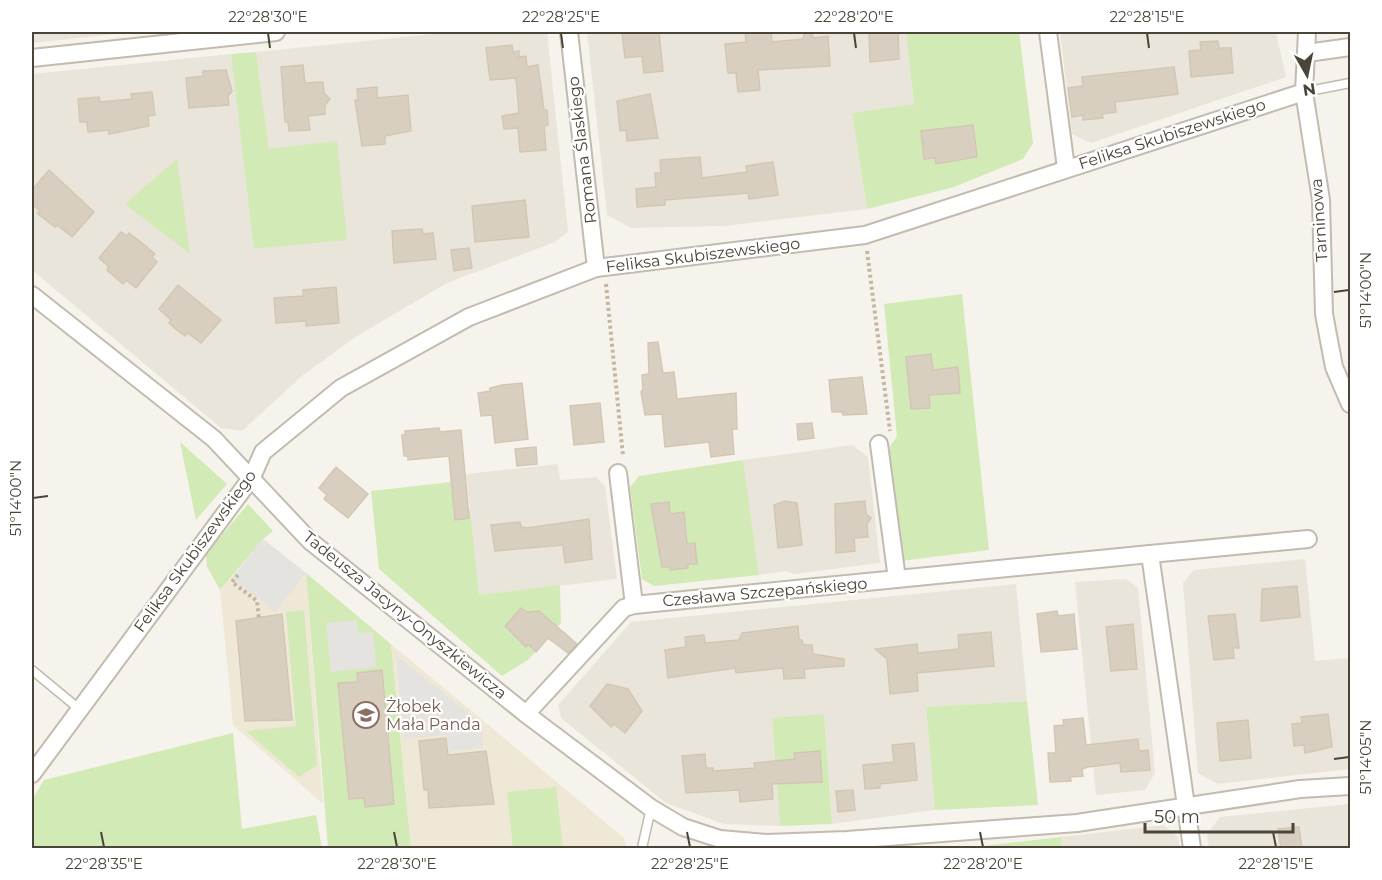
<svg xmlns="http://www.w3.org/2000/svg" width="1382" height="880" font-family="Montserrat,sans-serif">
<rect width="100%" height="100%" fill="#f6f3ec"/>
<g fill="#eae5da">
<polygon points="32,32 134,32 32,43"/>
<polygon points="454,32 547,32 568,232 555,242 447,283 357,336 303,375 242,431 221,428 32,270 32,74 231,54 255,249 347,239 269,149 256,52"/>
<polygon points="587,32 906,32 914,104 852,113 867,209 725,226 631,228 607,215"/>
<polygon points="1060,32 1276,32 1286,77 1091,143 1072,134"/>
<polygon points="852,445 868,457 880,563 794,574 786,571 759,575 743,460"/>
<polygon points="558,464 560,480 596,477 605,486 617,579 479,595 466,474"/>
<polygon points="1305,559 1315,661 1350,658 1350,769 1218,784 1198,773 1183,583 1194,570"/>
<polygon points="1126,579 1138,588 1155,773 1145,790 1096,795 1075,582"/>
<polygon points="1016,584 1027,701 926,707 935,810 832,824 824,714 772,719 780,826 724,824 666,803 561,718 558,705 631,622"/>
<polygon points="1350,804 1350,848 1209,848 1207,834 1220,817"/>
<polygon points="1163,825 1178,837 1180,848 1062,848 1061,837"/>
</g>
<g fill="#efe8d6">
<polygon points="263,539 306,573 323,804 233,725 220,590"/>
<polygon points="391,644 624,838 626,848 411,848"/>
</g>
<g fill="#d2eab5">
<polygon points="906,32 1019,32 1033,143 1023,159 954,187 867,209 852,113 914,104"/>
<polygon points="256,52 269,149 337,141 347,240 254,249 231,54"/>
<polygon points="177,159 190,254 125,204"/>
<polygon points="962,294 989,550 901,561 889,448 897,436 884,304"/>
<polygon points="180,442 227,484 196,520"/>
<polygon points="743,460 759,575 654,586 642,579 630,487 639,476"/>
<polygon points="451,482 454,511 470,510 479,595 560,585 561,623 528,660 502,676 379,569 371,491"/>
<polygon points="248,504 273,531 263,539 220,590 207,567 206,554"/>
<polygon points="306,573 391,644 411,848 328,848"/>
<polygon points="304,610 317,765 299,777 246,731 296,726 286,612"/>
<polygon points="1027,701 1038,805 935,810 926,707"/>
<polygon points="824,714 832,824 780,826 772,718"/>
<polygon points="233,733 242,829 316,815 322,848 32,848 32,800 44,780"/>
<polygon points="556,787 563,848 513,848 507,792"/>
<polygon points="1061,837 1062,848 965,848"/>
</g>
<g fill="#e5e3e0">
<polygon points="263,539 306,573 275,612 232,578"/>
<polygon points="357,620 358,633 373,632 376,667 331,672 326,623"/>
<polygon points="396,655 482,724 483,748 449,751 447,735 404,739"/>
</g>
<g fill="#d8cfc1" stroke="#d3c7b4" stroke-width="1.5">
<polygon points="622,32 659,32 663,71 644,73 642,56 625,58"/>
<polygon points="745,32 771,32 772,42 803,39 805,32 810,32 814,38 828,36 830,66 758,70 760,90 738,92 736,73 728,73 725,44 746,42"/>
<polygon points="869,32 898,32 899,59 870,62"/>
<polygon points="1218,41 1219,48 1231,48 1233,73 1191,77 1189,51 1201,50 1200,42"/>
<polygon points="512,45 513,52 519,51 519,57 526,56 527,67 538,65 544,110 547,110 548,125 544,126 546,150 520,152 518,128 504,129 502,116 519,113 516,78 490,80 486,48"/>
<polygon points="303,65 305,83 323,82 324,93 330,99 325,105 325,114 308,116 310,130 289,131 288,122 285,122 281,67"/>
<polygon points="1174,67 1178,94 1115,102 1116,112 1102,114 1103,118 1083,120 1083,115 1072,117 1068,88 1083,86 1082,77"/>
<polygon points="226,70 232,91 228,96 229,105 189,108 186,78 203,76 203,71"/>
<polygon points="377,87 377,98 408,95 411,131 385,136 385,144 362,146 355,100 358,100 357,89"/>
<polygon points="152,92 155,115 148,116 149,126 109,134 109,130 88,132 87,122 80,122 78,99 99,97 100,102 132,99 131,94"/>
<polygon points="650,94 658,138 627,141 626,130 620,131 617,101"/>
<polygon points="973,125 977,157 936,164 935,158 924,159 921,131"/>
<polygon points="700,157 702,178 747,172 746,166 773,162 778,195 749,199 748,193 665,200 665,205 637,207 636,189 656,187 655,173 661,173 660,160"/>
<polygon points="49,170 94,212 72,237 57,225 55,227 37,213 40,211 32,204 32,190"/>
<polygon points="525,200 529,237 475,242 472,206"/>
<polygon points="422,229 423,234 433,233 436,259 394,263 392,231"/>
<polygon points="121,232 127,236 129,233 142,243 155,254 152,257 157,262 136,288 126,280 123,284 107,270 109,267 99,258"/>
<polygon points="469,248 472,268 454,271 451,250"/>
<polygon points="178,285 221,320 201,343 188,333 185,336 177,330 169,323 171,320 159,309"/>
<polygon points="336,287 339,323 306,326 306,321 276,323 274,298 303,296 303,290"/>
<polygon points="658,342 663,373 674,372 677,399 736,393 737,429 732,429 734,454 711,457 709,442 665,447 662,414 645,415 641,392 643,389 642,375 649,374 648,343"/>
<polygon points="931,354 933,370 958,367 960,393 929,395 930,408 911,409 906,357"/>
<polygon points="862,377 867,414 843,415 842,412 832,412 829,380"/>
<polygon points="522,383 528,439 495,443 492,415 481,416 478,393 490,391 490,388 502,385"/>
<polygon points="600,403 604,442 574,445 570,406"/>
<polygon points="812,423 814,438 798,440 797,424"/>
<polygon points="439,428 440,432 461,430 469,518 455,520 449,456 408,460 408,456 404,456 402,435 405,435 405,431"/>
<polygon points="536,447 537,464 517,466 515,449"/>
<polygon points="336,467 368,494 348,518 324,499 327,495 319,488"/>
<polygon points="785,501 797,503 802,545 778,548 774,505"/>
<polygon points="865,501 866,514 871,518 867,524 868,537 854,538 855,551 836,553 835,504"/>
<polygon points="669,502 670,514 684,512 687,544 695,543 697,564 688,564 688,568 670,570 670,567 662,567 651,504"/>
<polygon points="589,519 592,559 565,563 563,545 495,551 491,525 520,522 521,527 527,528"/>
<polygon points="1297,586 1300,617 1261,621 1262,589"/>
<polygon points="521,608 527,612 539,611 577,644 568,653 548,638 536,652 528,644 526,647 505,626"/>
<polygon points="1057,611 1058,616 1074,614 1077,649 1041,652 1037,614"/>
<polygon points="282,614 292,720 245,721 236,621"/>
<polygon points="1235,614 1239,648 1233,648 1234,658 1214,660 1208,616"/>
<polygon points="1133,624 1137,669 1111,671 1106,627"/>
<polygon points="798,626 799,640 802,640 803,645 812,645 813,654 844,659 844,666 804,669 805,678 784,679 783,668 736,673 735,668 668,678 665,650 686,647 685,637 704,635 705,643 739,640 742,633"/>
<polygon points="991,632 994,666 917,673 918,691 890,694 887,659 875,649 917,644 918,653 959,649 958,635"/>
<polygon points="382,670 394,804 365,807 364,798 349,799 338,683 358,682 357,673"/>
<polygon points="607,684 628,689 642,711 625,733 614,724 611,727 590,706"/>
<polygon points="1328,714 1332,747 1305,753 1304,745 1294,746 1292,724 1302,723 1301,717"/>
<polygon points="1083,718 1086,745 1138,739 1139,751 1148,750 1150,770 1121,772 1120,763 1088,767 1082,769 1083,776 1070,777 1071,781 1050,782 1048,753 1056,753 1054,726 1064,725 1063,720"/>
<polygon points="1248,720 1251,758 1220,761 1217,723"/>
<polygon points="446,738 448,755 486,751 494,804 429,808 428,790 424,790 419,741"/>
<polygon points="914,743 917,780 880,784 880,788 865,789 863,765 894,762 892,745"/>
<polygon points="820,751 822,782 772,784 773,799 740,802 739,790 686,793 682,756 705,754 706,768 713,768 713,771 755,768 754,763 795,759 794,753"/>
<polygon points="853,790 855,810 838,812 836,791"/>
<polygon points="1299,827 1302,849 1281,849 1278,829"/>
</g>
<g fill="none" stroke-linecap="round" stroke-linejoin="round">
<defs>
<g id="service">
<polyline points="1304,92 1350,83"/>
<polyline points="32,670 78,708"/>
<polyline points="642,848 651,808"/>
</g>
<g id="minor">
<polyline points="569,32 596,268"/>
<polyline points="1048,32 1066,168"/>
<polyline points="1307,32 1304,92 1321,200 1324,314 1334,367 1350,404"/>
<polyline points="1307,53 1350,47"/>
<polyline points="32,58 276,32"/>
<polyline points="32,295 214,439 310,541 526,714 651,808 683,827 720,839 767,843 847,840 1077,823 1300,789 1350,786"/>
<polyline points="879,444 897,579"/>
<polyline points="618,473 634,605"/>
<polyline points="1150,554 1308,539"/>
<polyline points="526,714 624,608 634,605 1150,554 1192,848"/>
<polyline points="32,774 252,477 263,452 341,388 469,317 596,268 865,235 1304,92"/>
</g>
</defs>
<use href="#service" stroke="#c2bbae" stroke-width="11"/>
<use href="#minor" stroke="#c2bbae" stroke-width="20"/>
<g stroke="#c4b79f" stroke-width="4" stroke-dasharray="3 3" stroke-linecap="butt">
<polyline points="867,251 890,431"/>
<polyline points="606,284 623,456"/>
<polyline points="238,575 232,582 257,601 259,619"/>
</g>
<use href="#service" stroke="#fff" stroke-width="8"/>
<use href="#minor" stroke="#fff" stroke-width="16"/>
</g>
<path fill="none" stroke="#4b4439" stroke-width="2" d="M268 33 270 48M561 33 563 48M854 33 856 48M1147 33 1149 48M1334 292 1349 290M33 498 48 496M1334 759 1349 757M101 832 104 847M394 832 397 847M687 832 690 847M980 832 983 847M1273 832 1276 847"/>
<defs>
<symbol id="school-ring" viewBox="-11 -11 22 22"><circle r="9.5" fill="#fff" stroke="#8d6e63" stroke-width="1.5"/><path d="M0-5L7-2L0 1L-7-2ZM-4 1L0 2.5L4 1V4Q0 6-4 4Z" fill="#8d6e63"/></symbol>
</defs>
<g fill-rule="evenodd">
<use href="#school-ring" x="351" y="700" width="30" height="30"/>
</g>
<g text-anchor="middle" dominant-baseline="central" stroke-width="4.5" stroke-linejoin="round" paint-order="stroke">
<g font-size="16" fill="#4b4439" stroke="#fff">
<text transform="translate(1172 134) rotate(-18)">Feliksa Skubiszewskiego</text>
<text transform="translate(582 150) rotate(-97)">Romana Ślaskiego</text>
<text transform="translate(1319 220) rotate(-94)">Tarninowa</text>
<text transform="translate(703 255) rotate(-7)">Feliksa Skubiszewskiego</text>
<text transform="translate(195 551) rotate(-54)">Feliksa Skubiszewskiego</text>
<text transform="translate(765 592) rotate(-5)">Czesława Szczepańskiego</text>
<text transform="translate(405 615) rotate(39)">Tadeusza Jacyny-Onyszkiewicza</text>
</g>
<g font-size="16" fill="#785e54" stroke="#fff" text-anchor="start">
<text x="386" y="706">Żłobek<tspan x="386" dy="18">Mała Panda</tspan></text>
</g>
</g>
<rect width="1382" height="880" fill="none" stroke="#ffffff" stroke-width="66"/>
<g transform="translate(1307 75) rotate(171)" stroke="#ffffff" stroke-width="4.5" paint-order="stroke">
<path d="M0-4.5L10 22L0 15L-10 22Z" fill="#4b4439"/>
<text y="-9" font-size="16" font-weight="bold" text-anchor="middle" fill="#4b4439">N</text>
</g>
<path d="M1145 823v9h148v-9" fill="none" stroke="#4b4439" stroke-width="3"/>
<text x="1154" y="823" font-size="18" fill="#4b4439" stroke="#ffffff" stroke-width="4.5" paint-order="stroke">50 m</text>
<rect x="33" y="33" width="1316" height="814" fill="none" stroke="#4b4439" stroke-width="2"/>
<g font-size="15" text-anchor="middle" fill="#4b4439">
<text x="268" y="22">22°28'30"E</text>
<text x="561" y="22">22°28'25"E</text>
<text x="854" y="22">22°28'20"E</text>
<text x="1147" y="22">22°28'15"E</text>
<text transform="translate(1366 290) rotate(-90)" y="5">51°14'00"N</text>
<text transform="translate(16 498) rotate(-90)" y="5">51°14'00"N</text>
<text transform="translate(1366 757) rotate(-90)" y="5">51°14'05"N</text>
<text x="104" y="869">22°28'35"E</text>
<text x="397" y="869">22°28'30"E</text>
<text x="690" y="869">22°28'25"E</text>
<text x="983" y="869">22°28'20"E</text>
<text x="1276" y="869">22°28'15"E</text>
</g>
</svg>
